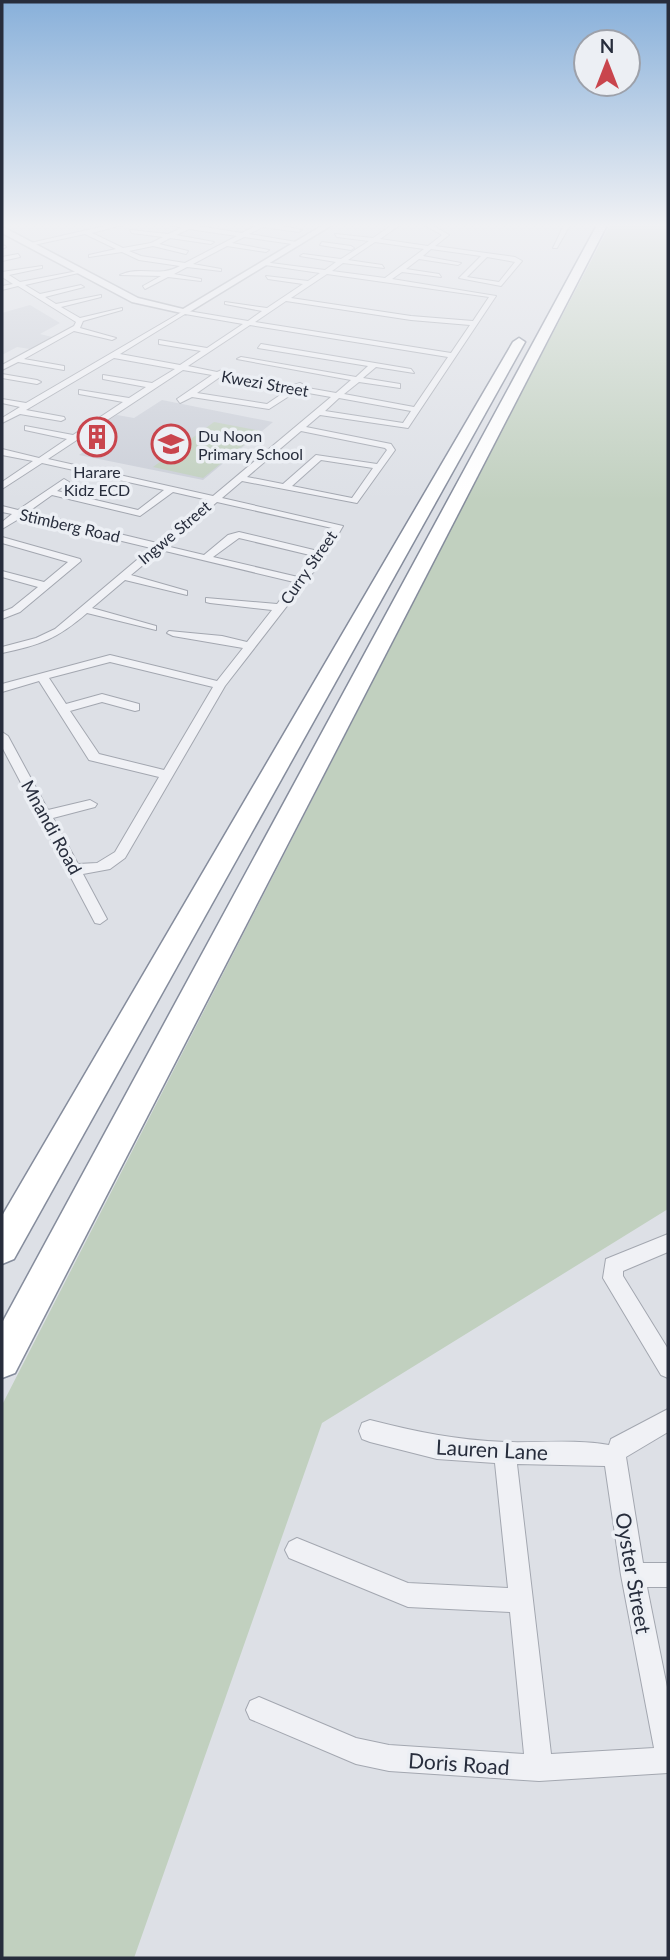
<svg xmlns="http://www.w3.org/2000/svg" width="670" height="1960" font-family="Lato,sans-serif">
<rect width="100%" height="100%" fill="#dde0e6"/>
<g fill="#cbcfd8">
<polygon points="30,305 60,323 40,334 52,337 30,349 17,347 2,355 2,313"/>
<polygon points="162,400 273,422 203,480 79,455 111,434 94,429 117,415 134,418"/>
</g>
<g fill="#c1d0bf">
<polygon points="610,225 668,225 668,1209 322,1423 134,1958 2,1958 2,1405 496,441"/>
<polygon points="214,422 261,431 203,478 153,467"/>
</g>
<g fill="none" stroke-linecap="round" stroke-linejoin="round">
<defs>
<g id="minor">
<path d="M109 225H122L92 233 123 248 151 243 163 237 132 233 130 230 168 234 182 228 171 225H192L242 233 257 225H278L302 230 299 232 263 227 249 234 302 243 299 245 244 237 232 243 269 250 266 252 227 246 193 264 221 269V271L187 267 174 274 201 279V281L168 277 145 289 143 286 161 276 120 275C142 265 158 278 180 266L139 260 122 252 89 257V255L116 249 85 234 29 246 26 244ZM189 229 237 236 185 263 141 256 129 251 153 246 186 254 188 251 159 244 170 238 211 244 214 242 176 235Z"/>
<path d="M392 225H400L380 239 428 246 442 235 424 225H432L449 235 435 246 515 257 522 261 501 286 459 278 481 256 431 249 423 256 461 263 458 265 419 259 406 269 439 274 441 277 402 272 392 279 496 296 408 428 320 415 306 427 391 444 395 450 357 503 242 481 222 498 343 526 325 557 225 686 125 858 110 869 83 874 107 919 100 924 95 923 2 747V732L8 736 48 810 90 800 97 804 95 807 53 818 78 864 97 863 115 852 159 777 89 760 39 681 2 692V684L110 655 217 681 243 648 173 636 167 633 169 631 222 636 247 642 272 610 210 603 206 602V598L277 604 294 582 161 550 131 575 187 591V595L125 580 92 608 156 626V630L87 613C57 639 40 645 2 653V647L36 638 55 629 151 548 22 517 2 529V522L12 514 2 512V506L18 510 64 479 69 482 57 491 138 510 164 490 42 463 2 489V482L33 461 2 455V449L39 458 67 439 25 430V426L73 435 123 402 79 394V390L129 398 146 387 103 379V375L152 383 175 369 114 358 26 410 64 417 65 419 61 421 20 414 2 423V418L20 407 2 403V399L26 403 180 313 188 311 248 321 262 311 225 304V302L267 308 303 284 268 279 266 276 308 281 320 273 265 265 263 262 325 270 336 262 300 256 303 254 341 259 369 241 337 237 335 234 373 238ZM375 242 424 249 385 278 332 271 343 263 384 268 382 265 348 260ZM487 257 515 262 499 282 467 277ZM327 274 489 297 473 321 411 316 291 298ZM286 301 411 320 470 325 451 353 255 322ZM185 314 243 324 207 348 159 340V344L201 351 180 365 120 354ZM250 325 448 357 414 407 344 394 359 382 400 388V384L363 378 376 367 414 373 411 369 261 344 258 348 368 366 356 377 241 357 237 359 351 380 336 393 302 387 304 385 300 383 294 385 225 373 222 370 217 372 188 366ZM183 370 212 375 177 399 180 403 192 397 269 409 297 391 331 397 213 496 48 459ZM220 377 289 389 267 404 197 393ZM339 398 411 411 403 423 325 411ZM301 431 385 448 387 450 377 464 316 455 283 484 247 477ZM321 460 373 468 352 498 292 486ZM173 492 208 500 157 543 28 512 52 495 140 516ZM217 502 332 528 318 551 239 532 228 535 204 555 166 546ZM239 538 314 556 298 577 213 557ZM110 662 213 687 164 770 99 754 70 711 102 702 135 711 139 710V704L102 694 66 704 49 678Z"/>
<polygon points="564,225 570,225 557,248 553,248"/>
<polygon points="322,242 351,246 354,248 351,250 320,245"/>
<polygon points="2,245 5,246 6,247 2,249"/>
<polygon points="18,254 20,257 2,261 2,257"/>
<polygon points="42,266 42,268 9,275 20,282 83,270 83,272 25,285 40,294 81,285 84,287 45,297 56,304 101,295 101,297 61,307 80,318 122,308 122,310 83,321 80,328 116,338 112,340 74,331 24,359 64,366 64,370 18,362 2,370 2,365 74,326 76,322 18,286 2,290 2,286 13,284 2,277 2,272"/>
<polygon points="2,374 37,380 41,382 37,384 2,378"/>
<polygon points="2,537 80,559 81,561 20,612 2,619 2,612 12,608 38,587 2,577 2,571 44,582 68,562 2,543"/>
<polygon points="668,1234 668,1252 623,1271 623,1276 668,1349 668,1378 661,1375 603,1278 606,1259"/>
<path d="M668 1409V1432L626 1457 643 1563H668V1587H647L668 1692V1773L539 1781 389 1771 356 1764 250 1719 246 1710 250 1701 259 1697 356 1738 389 1745 524 1754 510 1612 408 1607 289 1558 285 1550 289 1542 297 1538 408 1583 508 1588 495 1463 437 1459 370 1442 362 1439 359 1431 362 1423 370 1420C417 1432 456 1440 505 1442 539 1443 575 1439 609 1445L611 1439ZM517 1464 605 1466 621 1575 654 1748 551 1754Z"/>
</g>
<polygon id="tertiary" points="323,225 332,225 186,314 132,302 2,233 2,228 5,228 138,298 183,309"/>
<g id="motorway">
<polygon points="597,225 607,225 15,1373 2,1378 2,1323"/>
<polygon points="519,338 525,342 14,1259 2,1264 2,1216 513,342"/>
</g>
</defs>
<use href="#minor" stroke="#a3a7b0" stroke-width="2"/>
<use href="#tertiary" stroke="#a3a7b0" stroke-width="3"/>
<use href="#motorway" stroke="#858c9c" stroke-width="3"/>
<use href="#minor" fill="#f0f1f5" fill-rule="evenodd"/>
<use href="#tertiary" fill="#f0f1f5" fill-rule="evenodd"/>
<use href="#motorway" fill="#fff" fill-rule="evenodd"/>
</g>
<linearGradient id="sky" x2="0" y2="1"><stop stop-color="#88b0da"/><stop offset="0.45" stop-color="#f0f1f4"/><stop offset="1" stop-color="#f0f1f4" stop-opacity="0"/></linearGradient>
<rect width="670" height="500" fill="url(#sky)"/>
<defs>
<symbol id="building-ring" viewBox="-11 -11 22 22"><circle r="9.5" fill="#eceff4" stroke="#c9454d" stroke-width="1.5"/><path d="M-4-6H4V6H1V3H-1V6H-4ZM-2.5-4.3h1.7v1.8h-1.7ZM.8-4.3h1.7v1.8H.8ZM-2.5-1h1.7V.8h-1.7ZM.8-1h1.7V.8H.8Z" fill="#c9454d"/></symbol>
<symbol id="school-ring" viewBox="-11 -11 22 22"><circle r="9.5" fill="#eceff4" stroke="#c9454d" stroke-width="1.5"/><path d="M0-5L7-2L0 1L-7-2ZM-4 1L0 2.5L4 1V4Q0 6-4 4Z" fill="#c9454d"/></symbol>
</defs>
<g fill-rule="evenodd">
<use href="#building-ring" x="75" y="415" width="44" height="44"/>
<use href="#school-ring" x="149" y="422" width="44" height="44"/>
</g>
<g text-anchor="middle" dominant-baseline="central" stroke-width="7" stroke-linejoin="round" paint-order="stroke">
<g font-size="16" fill="#272d3c" stroke="#eceff4">
<text transform="translate(265 383) rotate(10)">Kwezi Street</text>
<text transform="translate(70 525) rotate(13)">Stimberg Road</text>
<text transform="translate(174 532) rotate(-40)">Ingwe Street</text>
<text transform="translate(308 567) rotate(-55)">Curry Street</text>
</g>
<g font-size="16" fill="#272d3c" stroke="#eceff4" text-anchor="start">
<text x="198" y="435">Du Noon<tspan x="198" dy="18">Primary School</tspan></text>
<text x="97" y="471" text-anchor="middle">Harare<tspan x="97" dy="18">Kidz ECD</tspan></text>
</g>
<g font-size="18" fill="#272d3c" stroke="#eceff4">
<text transform="translate(52 827) rotate(61)">Mnandi Road</text>
</g>
<g font-size="21" fill="#272d3c" stroke="#eceff4">
<text transform="translate(492 1449) rotate(3)">Lauren Lane</text>
<text transform="translate(634 1573) rotate(80)">Oyster Street</text>
<text transform="translate(459 1763) rotate(4)">Doris Road</text>
</g>
</g>
<rect width="670" height="1960" fill="none" stroke="#272d3c" stroke-width="7"/>
<g transform="translate(607 63)"><circle r="33" fill="#eceff4" stroke="#9da1aa" stroke-width="2"/>
<path d="M0-5L12 26L0 18L-12 26Z" fill="#c9454d"/>
<text y="-10" font-size="19" font-weight="bold" text-anchor="middle" fill="#272d3c">N</text>
</g>
</svg>
